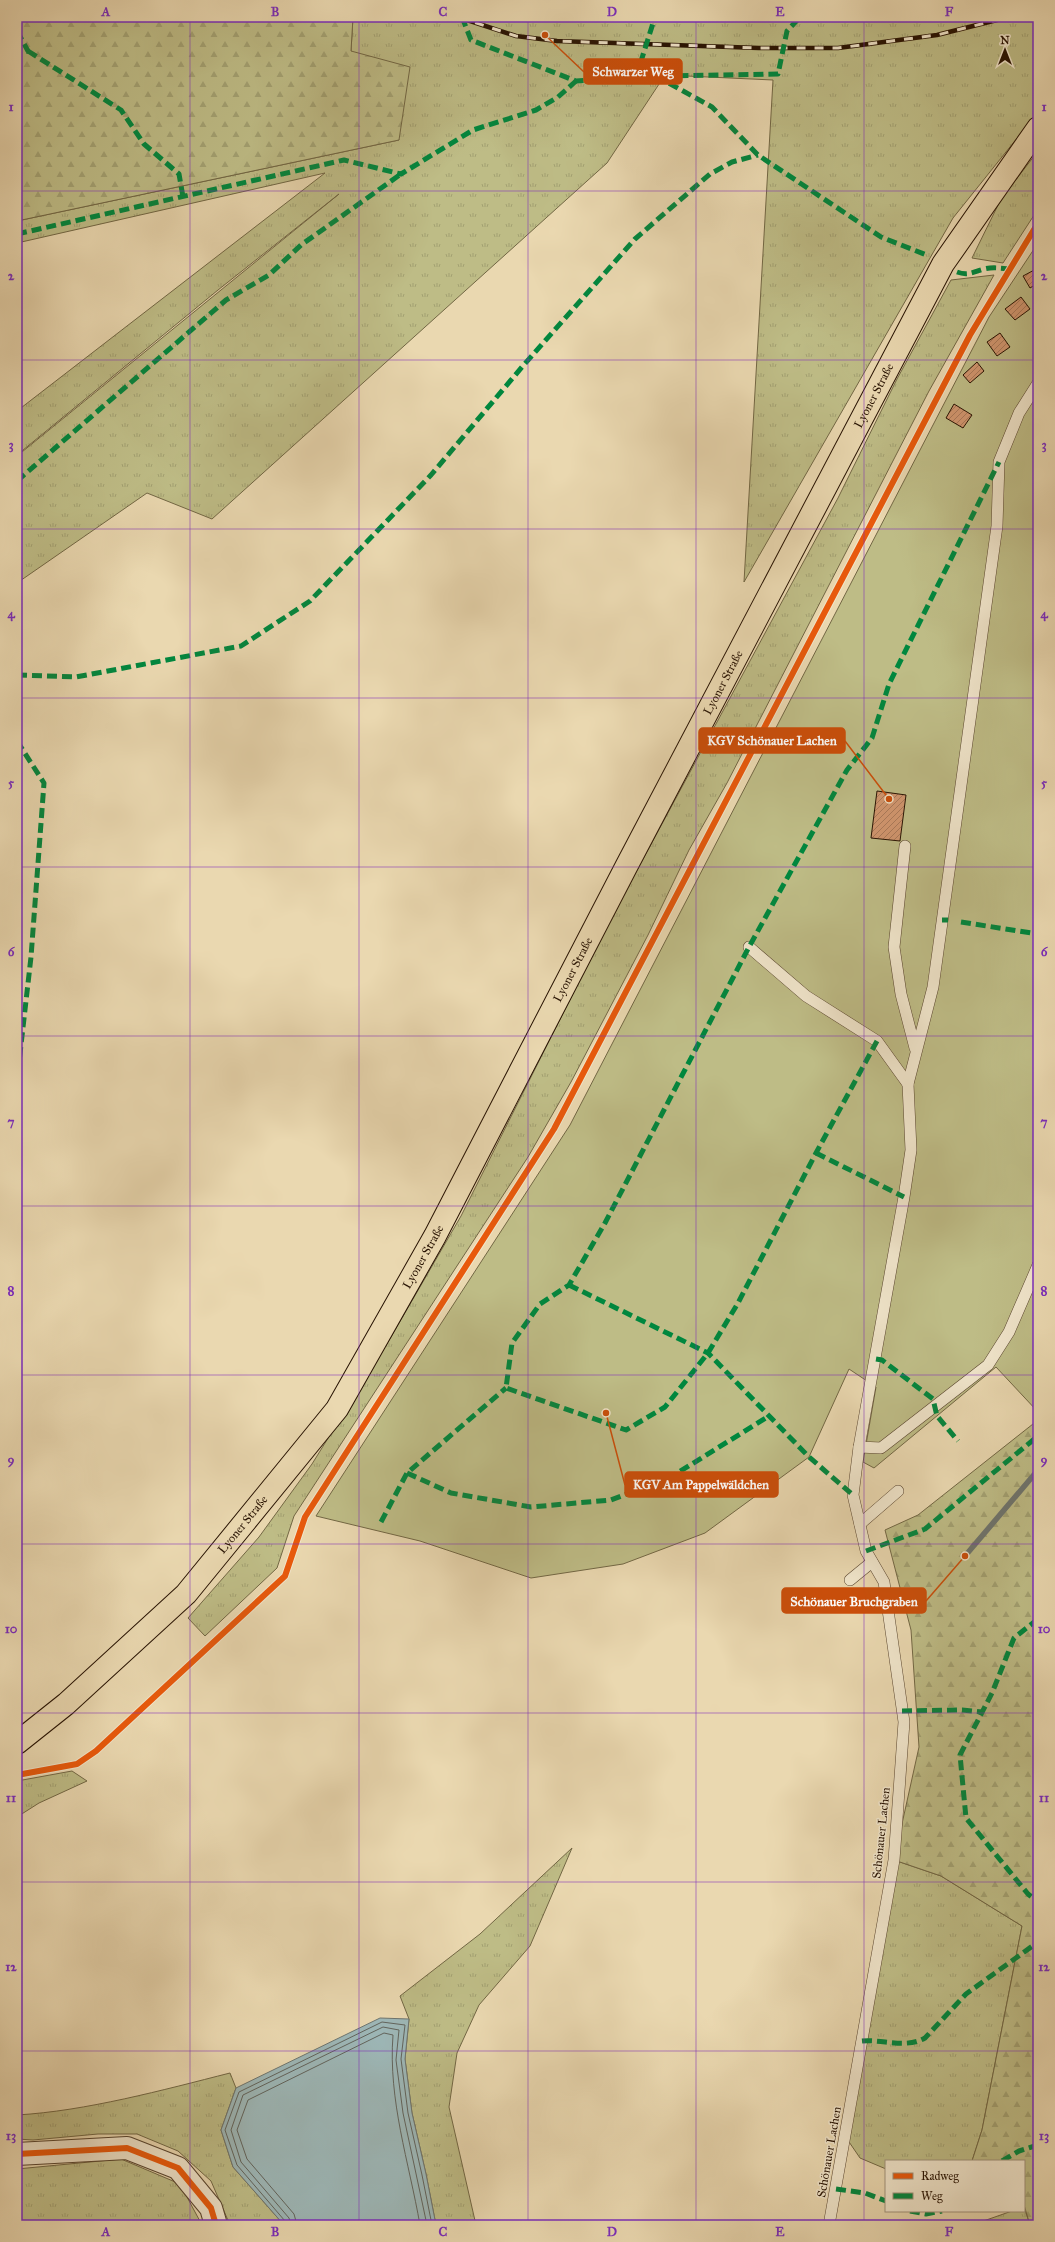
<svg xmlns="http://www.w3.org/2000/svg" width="1055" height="2242" font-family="'IM FELL Great Primer',serif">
<defs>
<pattern id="grass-tufts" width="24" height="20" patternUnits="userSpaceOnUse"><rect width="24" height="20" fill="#bebc86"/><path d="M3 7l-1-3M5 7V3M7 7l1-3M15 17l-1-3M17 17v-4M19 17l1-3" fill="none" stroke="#a3a172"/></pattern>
<pattern id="forest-firs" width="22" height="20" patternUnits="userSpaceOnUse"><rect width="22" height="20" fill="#bebc86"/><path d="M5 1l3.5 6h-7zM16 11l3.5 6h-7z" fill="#a3a172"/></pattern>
<pattern id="building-hatch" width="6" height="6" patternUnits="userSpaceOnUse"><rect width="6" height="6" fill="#d1966f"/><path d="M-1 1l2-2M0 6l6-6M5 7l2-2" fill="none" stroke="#aa7959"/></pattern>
</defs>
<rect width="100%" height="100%" fill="#ead8b0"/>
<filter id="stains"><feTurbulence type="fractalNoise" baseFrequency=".005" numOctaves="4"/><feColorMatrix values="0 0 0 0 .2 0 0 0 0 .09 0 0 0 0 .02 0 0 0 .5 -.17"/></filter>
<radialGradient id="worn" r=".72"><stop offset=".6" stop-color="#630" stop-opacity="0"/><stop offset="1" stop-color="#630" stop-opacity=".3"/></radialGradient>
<g fill="url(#grass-tufts)" stroke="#726744">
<polygon points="353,17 1038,17 1038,112 953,218 744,582 773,80 665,75 607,163 212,519 147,493 17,583 17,456 339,194 218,290 17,455 17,411 325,173 17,243 17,221 399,140 351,51"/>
<polygon points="1038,151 1038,209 1003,263 972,258 1001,199"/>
<polygon points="994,275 929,391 727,783 689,850 648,935 571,1082 528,1157 294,1516 277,1568 205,1636 188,1618 259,1537 312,1464 391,1337 461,1216 609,922 838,498 897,379 951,280"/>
<polygon points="72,1771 87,1781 39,1803 17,1817 17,1781"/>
<polygon points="572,1848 530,1946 479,2005 457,2053 449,2107 476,2225 436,2225 426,2174 412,2113 405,2059 409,2019 400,1996 480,1934"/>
<polygon points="894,1860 941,1876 1022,1926 982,2130 972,2161 886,2161 886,2169 860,2158 845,2136"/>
<path d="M230 2073 236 2088 221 2130 233 2167 284 2225H230L211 2181 178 2151 137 2134H98L33 2140 17 2139V2115C86 2111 163 2090 230 2073Z"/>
<polygon points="121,2159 180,2184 202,2225 17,2225 17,2169"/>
<polygon points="1024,2207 1030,2225 972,2225 1012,2211 1024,2211"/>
</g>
<g fill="url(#forest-firs)" stroke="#726744">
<polygon points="17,17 353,17 351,51 410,67 399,140 17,221"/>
<polygon points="1038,1420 1038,2225 1030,2225 1024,2205 1024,2161 972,2161 982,2130 1022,1926 941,1876 894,1860 919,1747 911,1630 885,1530 918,1515"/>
</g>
<polygon fill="#bebc86" stroke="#726744" points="1038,243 1038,1412 996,1367 874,1468 863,1462 876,1387 849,1369 809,1457 705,1533 623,1564 531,1578 420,1541 316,1516 570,1125 989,317"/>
<polygon fill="#9db7b7" stroke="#6e756f" points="380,2018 409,2019 405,2059 412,2113 426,2174 436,2225 284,2225 233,2167 221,2130 236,2088"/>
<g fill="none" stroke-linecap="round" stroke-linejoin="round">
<g stroke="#62645c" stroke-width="1">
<polyline points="286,2225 285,2221 237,2165 225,2130 239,2092 382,2022 405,2025 401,2059 408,2113 422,2175 432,2225"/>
<polyline points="291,2225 289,2218 241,2162 231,2130 243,2095 383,2027 399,2030 396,2060 403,2113 427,2225"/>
<path d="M297 2225 294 2214 247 2159 237 2130 248 2100 384 2033 393 2035C388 2100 409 2162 420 2225"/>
</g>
<polyline stroke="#6e756f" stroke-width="5.5" points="965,1556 1038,1470"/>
</g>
<g fill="url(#building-hatch)" stroke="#271202">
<polygon points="1038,268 1038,283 1030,288 1023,276"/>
<polygon points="1021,297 1030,309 1015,320 1005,309"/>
<polygon points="1000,333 1010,347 997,356 987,342"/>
<polygon points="977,362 984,371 970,383 963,375"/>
<polygon points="954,404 972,415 963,428 946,418"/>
<polygon points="877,791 906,795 900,841 871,838"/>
</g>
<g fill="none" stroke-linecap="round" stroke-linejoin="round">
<defs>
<g id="service">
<polyline points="905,846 894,947 901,994 915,1048"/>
<polyline points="749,947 806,996 877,1041 908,1084"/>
<polyline points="859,1447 881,1448 988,1365 1009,1332 1038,1265"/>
<polyline points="860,1524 898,1491"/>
<polyline points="850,1580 872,1562"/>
<polyline points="829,2225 894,1860 904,1722 884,1582 866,1551 853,1495 859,1447 904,1197 911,1150 908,1084 933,987 997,526 999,462 1019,413 1038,383"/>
</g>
<polyline id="tertiary" points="17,2154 127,2148 178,2168 211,2208 216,2225"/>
<g id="primary">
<path id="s1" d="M17 1743 66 1704 186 1594 337 1409 435 1236 626 867 943 264 1038 128"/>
</g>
</defs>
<use href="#service" stroke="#58442e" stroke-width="12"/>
<use href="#tertiary" stroke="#58442e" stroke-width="24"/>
<use href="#primary" stroke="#271202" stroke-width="24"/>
<use href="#service" stroke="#f1e6cc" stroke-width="11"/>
<use href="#tertiary" stroke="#f1e6cc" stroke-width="22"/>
<use href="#primary" stroke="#ead8b0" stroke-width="22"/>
<defs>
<polyline id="rail" points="458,17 516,36 557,41 759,48 838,48 937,35 1009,17"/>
</defs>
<use href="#rail" stroke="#271202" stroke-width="4.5"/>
<use href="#rail" stroke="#f1e6cc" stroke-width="3" stroke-dasharray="9" stroke-linecap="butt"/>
<g stroke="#00873e" stroke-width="5" stroke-dasharray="10 5" stroke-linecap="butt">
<polyline points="462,17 471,40 576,81 656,76 778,74 787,31 800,17"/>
<polyline points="17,31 28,51 17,54"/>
<polyline points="28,51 121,110 144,144 179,174 183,197"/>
<polyline points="656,76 712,107 758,155 881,237 929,256"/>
<polyline points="636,77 655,17"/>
<polyline points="17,234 344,160 401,174 473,130 536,110 558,97 576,81"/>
<path d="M957 272C968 276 973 272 984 269 992 267 1000 268 1009 269"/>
<polyline points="17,481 226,300 269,275 301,245 401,174"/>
<polyline points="17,675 76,677 241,646 310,601 431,475 522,367 635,239 710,174 732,162 758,155"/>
<polyline points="17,741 44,783 31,957 17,1080"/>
<polyline points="942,920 948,920"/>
<polyline points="961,922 1038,934"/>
<polyline points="877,1041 816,1153 738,1303 708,1353 665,1407 626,1430 506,1388 512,1343 540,1304 569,1285 605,1223 749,947 847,770 872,738 889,684 999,462"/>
<polyline points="816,1153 904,1197"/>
<polyline points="569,1285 708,1353 809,1457 853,1495"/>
<polyline points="876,1359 882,1360 933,1399 937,1416 958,1441"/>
<polyline points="407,1473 451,1493 531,1507 611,1500 671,1477 769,1416"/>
<polyline points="381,1522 407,1473 506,1388"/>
<polyline points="866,1551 925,1529 1038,1436"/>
<polyline points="1038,1619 1014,1638 992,1693 960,1755 966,1818 1028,1894 1038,1902"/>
<polyline points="902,1711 962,1710 982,1712"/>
<path d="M862 2041C883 2039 906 2049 925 2038L966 1994 1038 1942"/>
<polyline points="1002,2161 1019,2151 1038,2145"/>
<polyline points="836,2189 865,2193 886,2201"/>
<polyline points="910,2211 926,2214 942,2211"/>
</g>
<defs>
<g id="cycleway">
<polyline points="17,1775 77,1764 96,1751 285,1576 305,1517 554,1129 970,335 1038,223"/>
<polyline points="17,2154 127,2148 178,2168 211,2208 216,2225"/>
</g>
</defs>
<use href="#cycleway" stroke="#f1e6cc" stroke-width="8"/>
<use href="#cycleway" stroke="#e8590c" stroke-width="6"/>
</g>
<path fill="none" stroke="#7b2cbf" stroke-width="1" stroke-opacity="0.55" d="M190 17V2225M359 17V2225M528 17V2225M696 17V2225M864 17V2225M17 191H1038M17 360H1038M17 529H1038M17 698H1038M17 867H1038M17 1036H1038M17 1206H1038M17 1375H1038M17 1544H1038M17 1713H1038M17 1882H1038M17 2051H1038"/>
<g text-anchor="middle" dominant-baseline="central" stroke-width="3" stroke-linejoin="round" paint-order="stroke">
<g font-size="12" fill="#271202" stroke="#f1e6cc">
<text stroke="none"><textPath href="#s1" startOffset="1611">Lyoner Straße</textPath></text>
<text stroke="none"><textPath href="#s1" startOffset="1287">Lyoner Straße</textPath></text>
<text stroke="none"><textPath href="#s1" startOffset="963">Lyoner Straße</textPath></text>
<text stroke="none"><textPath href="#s1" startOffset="639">Lyoner Straße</textPath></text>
<text stroke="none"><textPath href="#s1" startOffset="315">Lyoner Straße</textPath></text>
<text transform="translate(881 1833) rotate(-84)">Schönauer Lachen</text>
<text transform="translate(829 2152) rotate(-80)">Schönauer Lachen</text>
</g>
</g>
<path fill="none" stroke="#cb4e0a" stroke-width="1.5" d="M545 35L584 72M889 799L845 741M606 1413L625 1485M965 1556L926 1601"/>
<g fill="#cb4e0a" stroke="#f1e6cc" stroke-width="1.5">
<circle cx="545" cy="35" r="4"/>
<circle cx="889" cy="799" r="4"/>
<circle cx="606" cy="1413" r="4"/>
<circle cx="965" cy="1556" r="4"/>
</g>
<g fill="#cb4e0a" stroke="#cb4e0a" stroke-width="1.5">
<rect x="584" y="59" width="98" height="25" rx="4"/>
<rect x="699" y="728" width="146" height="25" rx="4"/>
<rect x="625" y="1472" width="153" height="25" rx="4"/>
<rect x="782" y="1588" width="144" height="25" rx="4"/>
</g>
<g font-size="13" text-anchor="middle" font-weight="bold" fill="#fff">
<text x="633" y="76">Schwarzer Weg</text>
<text x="772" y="745">KGV Schönauer Lachen</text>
<text x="701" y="1489">KGV Am Pappelwäldchen</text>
<text x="854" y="1606">Schönauer Bruchgraben</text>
</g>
<rect width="1055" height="2242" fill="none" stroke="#ead8b0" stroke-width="44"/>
<rect x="885" y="2160" width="140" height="52" fill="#f1e6cc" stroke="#a0917b"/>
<rect x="893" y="2173" width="20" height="6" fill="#e8590c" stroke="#a0917b"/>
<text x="921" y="2180" font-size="12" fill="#271202">Radweg</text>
<rect x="893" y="2193" width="20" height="6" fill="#00873e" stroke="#a0917b"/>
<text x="921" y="2200" font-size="12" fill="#271202">Weg</text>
<g transform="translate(1005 50)" stroke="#f1e6cc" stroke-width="3" paint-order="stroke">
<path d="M0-3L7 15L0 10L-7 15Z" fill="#271202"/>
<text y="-6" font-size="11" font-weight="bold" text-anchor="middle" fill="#271202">N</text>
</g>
<rect x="22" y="22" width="1011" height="2198" fill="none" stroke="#7b2cbf" stroke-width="1.5"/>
<g font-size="13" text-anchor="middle" font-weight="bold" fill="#7b2cbf">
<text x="106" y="16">A</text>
<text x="275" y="16">B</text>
<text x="443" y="16">C</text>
<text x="612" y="16">D</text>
<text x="780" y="16">E</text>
<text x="949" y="16">F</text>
<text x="11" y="111">1</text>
<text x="1044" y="111">1</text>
<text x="11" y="280">2</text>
<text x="1044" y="280">2</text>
<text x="11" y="449">3</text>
<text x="1044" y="449">3</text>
<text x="11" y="618">4</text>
<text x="1044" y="618">4</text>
<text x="11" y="787">5</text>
<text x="1044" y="787">5</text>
<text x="11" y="956">6</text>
<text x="1044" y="956">6</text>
<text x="11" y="1126">7</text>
<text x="1044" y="1126">7</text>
<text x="11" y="1295">8</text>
<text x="1044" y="1295">8</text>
<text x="11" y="1464">9</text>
<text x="1044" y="1464">9</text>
<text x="11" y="1633">10</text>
<text x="1044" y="1633">10</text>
<text x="11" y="1802">11</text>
<text x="1044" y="1802">11</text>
<text x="11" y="1971">12</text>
<text x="1044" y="1971">12</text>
<text x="11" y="2140">13</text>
<text x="1044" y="2140">13</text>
<text x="106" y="2236">A</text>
<text x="275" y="2236">B</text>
<text x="443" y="2236">C</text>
<text x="612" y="2236">D</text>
<text x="780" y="2236">E</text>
<text x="949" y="2236">F</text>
</g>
<rect width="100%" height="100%" filter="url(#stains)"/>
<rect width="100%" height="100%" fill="url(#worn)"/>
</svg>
